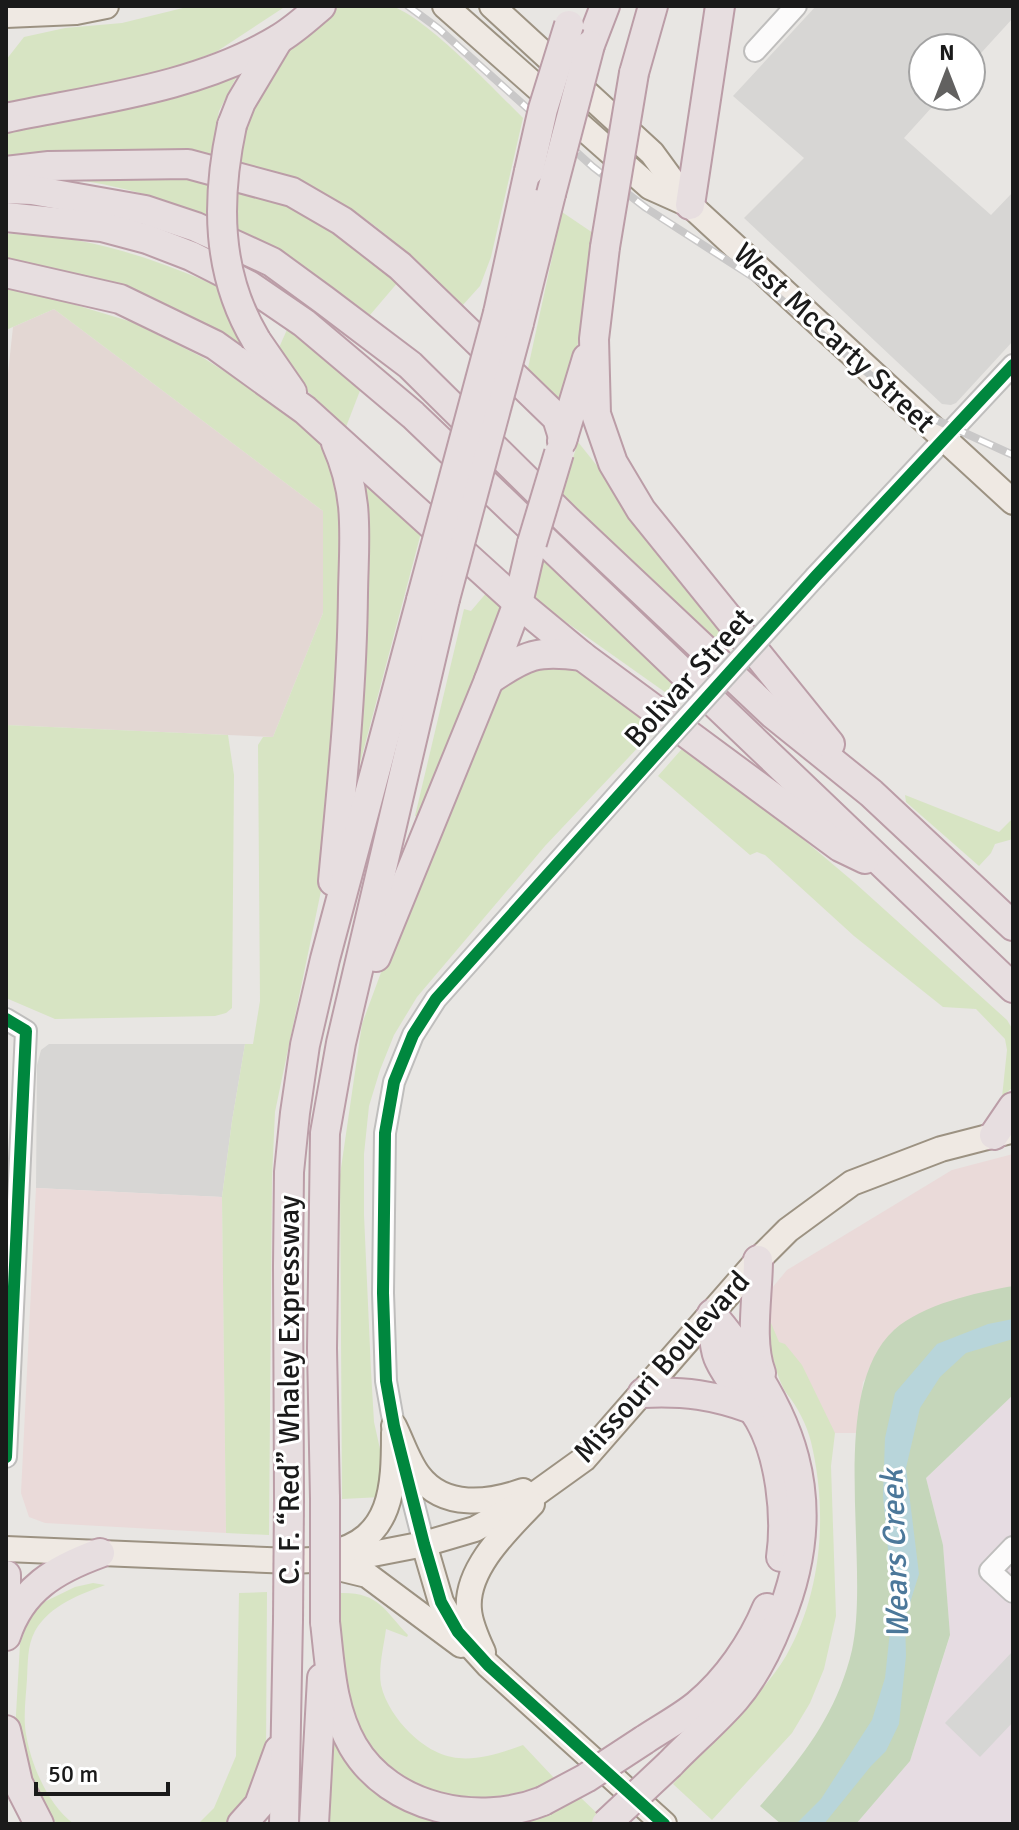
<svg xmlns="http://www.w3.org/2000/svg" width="1019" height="1830" font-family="Signika,sans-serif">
<rect width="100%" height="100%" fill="#e8e6e3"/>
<g fill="#d7d6d4">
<polygon points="816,6 1013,6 1013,18 971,64 971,48 923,48 923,96 942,96 904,138 991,215 1013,192 1013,341 956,403 951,405 942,404 744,218 804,158 733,96"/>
<polygon points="49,1044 245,1044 232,1121 222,1197 36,1188 37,1065 41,1050"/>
</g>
<g fill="#eadad9">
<polygon points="1013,1154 1013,1286 960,1300 911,1318 863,1382 857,1433 835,1433 773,1333 765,1324 772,1288 787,1270 952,1170"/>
<polygon points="36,1188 222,1197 226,1533 45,1523 29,1517 21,1493"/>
</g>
<polygon fill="#e6dce2" points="1013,1395 1013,1824 856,1824 910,1761 950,1636 943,1545 926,1478"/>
<polygon fill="#d6d6d4" points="1013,1651 1013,1722 980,1757 945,1723"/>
<polygon fill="#e3d7d3" points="54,309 323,511 323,613 273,737 6,725 6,392 13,327"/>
<g fill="#d7e4c3">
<polygon points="191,6 286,6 216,52 169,69 6,104 6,60 24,37 65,28 122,23"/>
<path d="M333 6C351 6 373 2 390 6 421 12 498 93 523 118L491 257 480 286 462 306C433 279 406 250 375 226 334 194 285 175 236 161L253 101 291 45Z"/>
<path d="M241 68 219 111 211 155C142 147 75 151 6 157V129Z"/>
<path d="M199 175 312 213 399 281 370 315C275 245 198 199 79 180Z"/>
<polygon points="562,212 593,233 574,372 561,404 528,368"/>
<path d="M6 234C81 233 154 258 221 288L250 358 6 263Z"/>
<polygon points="6,288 36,293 132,322 202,357 258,393 316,437 334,461 342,485 345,588 327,846 321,891 275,1112 272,1178 269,1535 226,1533 222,1197 232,1121 245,1044 253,1044 260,1001 258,745 263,737 273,737 323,613 323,511 54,309 6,330"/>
<polygon points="289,325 361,388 346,427 301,385 278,350"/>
<polygon points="578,442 737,641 727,652 561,495"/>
<polygon points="367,476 421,533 354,786 363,484"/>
<polygon points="542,555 685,695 679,702 532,598"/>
<polygon points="488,591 503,605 420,818 415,816 464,609 471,611"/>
<polygon points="567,659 662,722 545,846 417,997 394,1035 380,1070 369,1106 364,1154 364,1215 371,1371 374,1422 382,1458 382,1497 342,1499 340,1175 362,1024 400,921 500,680"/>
<polygon points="6,725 228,735 234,775 232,1008 226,1013 215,1016 55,1019 6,998"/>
<polygon points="688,742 855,883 1007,1020 1013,1030 1013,1087 1002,1097 1007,1050 1005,1039 976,1009 943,1007 854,936 765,855 757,852 750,855 658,776"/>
<polygon points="905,795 999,832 1013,818 1013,839 995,844 991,853 979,866 906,802"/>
<path d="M771 1323 779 1342 785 1344 802 1365 835 1433 831 1466 836 1616 824 1669 810 1703 792 1733 712 1820 673 1784C707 1744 760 1700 786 1656 822 1593 828 1512 811 1442 807 1425 797 1406 787 1394 776 1379 770 1343 765 1324Z"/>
<path d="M93 1583 105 1585C79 1595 50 1605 35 1631 27 1646 28 1663 27 1679 26 1696 23 1717 26 1734 31 1765 48 1805 74 1824H57L33 1792 15 1732 20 1644 28 1622 40 1604 75 1587Z"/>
<polygon points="267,1592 266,1757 240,1810 225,1824 198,1824 214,1808 236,1756 239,1593"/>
<path d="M340 1593C379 1592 384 1610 408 1635L407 1637 386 1629C384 1646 378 1667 381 1685 385 1703 397 1720 409 1732 447 1769 478 1761 523 1745L555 1779C469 1820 376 1795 348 1698 338 1665 341 1627 340 1593Z"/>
<polygon points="333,1732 419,1813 579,1796 601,1817 594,1824 328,1824"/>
</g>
<path fill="#c5d6ba" d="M1013 1286V1395L926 1478 943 1545 950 1635 910 1761 856 1824H781L760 1806C802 1758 837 1714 852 1650 871 1563 826 1393 894 1330 923 1304 975 1293 1013 1286Z"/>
<polygon fill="#b8d5da" points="1013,1319 1013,1339 966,1353 940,1377 920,1408 906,1468 919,1574 905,1619 906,1656 899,1724 886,1751 871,1766 824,1824 796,1824 821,1799 872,1720 885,1678 893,1603 883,1496 885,1438 895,1393 937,1344 988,1324"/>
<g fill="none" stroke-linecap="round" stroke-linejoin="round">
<defs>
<g id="minor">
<polyline points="755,51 796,6"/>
<polyline points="816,576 1013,365"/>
<polyline points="6,1019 26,1031 6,1457"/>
<polyline points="424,1544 394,1426 386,1381 383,1293 385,1133 394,1082 413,1035 436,999 655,753"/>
<polyline points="1013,1547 990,1571 1013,1592"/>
</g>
<g id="major">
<polyline points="445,6 650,187 688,204"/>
<polyline points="492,6 652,153 690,205 1013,502"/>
<polyline points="6,15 76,12 106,6"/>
<path d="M394 1426C402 1442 408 1462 419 1476 444 1509 489 1503 523 1491"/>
<polyline points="424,1544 441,1602 458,1632 488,1665 664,1824"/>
<polyline points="6,1549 292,1561 352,1558 424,1544 475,1529 527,1500 584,1459 758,1260 788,1230 852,1183 941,1149 1011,1131"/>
<path d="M330 1553C393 1540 394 1486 394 1433"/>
<polyline points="330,1566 367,1575 461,1645"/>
<path d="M483 1652C477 1639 470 1624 469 1610 465 1570 506 1531 532 1504"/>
</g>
<g id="highway">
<polyline points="590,45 605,6"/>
<polyline points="634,73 653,6"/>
<path d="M6 118C96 99 197 88 277 40 293 31 307 18 321 6"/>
<polyline points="232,125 241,102 278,40"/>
<polyline points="6,171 49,166 188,164 292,192 342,221 400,266 557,418 563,437"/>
<polyline points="6,189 32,190 145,210 196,227 272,262 324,300 410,365 569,522 773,714 871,793 1013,926"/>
<polyline points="690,205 720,6"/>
<polyline points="6,217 102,227 147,239 191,256 250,286 304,323 413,415 1013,988"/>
<polyline points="605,247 594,339 596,414 613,463 641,510 830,744"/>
<polyline points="6,273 120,299 215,345 305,410 518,603 582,656 840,847 865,859"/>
<polyline points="498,313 529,171"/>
<polyline points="519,323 551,194"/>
<polyline points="256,340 292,392"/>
<polyline points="562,441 587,358"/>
<path d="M489 680C527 654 537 650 582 656"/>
<path d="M333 881C342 785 352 690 353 593 354 536 360 497 336 443"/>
<polyline points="376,957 489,680 518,603 532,543"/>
<polyline points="994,1135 1013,1107"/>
<path d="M758 1260C758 1295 749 1341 761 1373"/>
<path d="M712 1315C714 1328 713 1345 718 1357 727 1379 747 1399 759 1419 780 1455 787 1515 781 1557"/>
<path d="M643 1393C685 1391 713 1395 752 1409"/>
<polyline points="289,1499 288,1266 289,1172 295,1113 305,1045 325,959 421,600"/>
<polyline points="325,1499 322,1348 325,1133 341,1043 445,599"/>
<polyline points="6,1575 6,1600"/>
<path d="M325 1622C330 1664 331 1708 353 1746 390 1809 478 1827 543 1801"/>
<path d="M6 1636C21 1589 56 1569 100 1553"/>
<polyline points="6,1730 18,1783 39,1824"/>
<path d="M644 1740C662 1728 681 1718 697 1705 727 1680 752 1644 767 1608"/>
<path d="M670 1764C691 1742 715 1722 735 1699 755 1676 768 1649 779 1621 829 1500 792 1409 712 1314"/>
<polyline points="242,1824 259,1805 279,1750"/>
<polyline points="284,1824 288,1620"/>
<polyline points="314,1824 322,1678"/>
</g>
</defs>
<use href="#minor" stroke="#bfbebd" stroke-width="24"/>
<use href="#major" stroke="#9c9282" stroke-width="28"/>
<use href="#highway" stroke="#bb9da7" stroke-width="32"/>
<use href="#minor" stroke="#fcfbfb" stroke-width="20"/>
<use href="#major" stroke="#efe9e3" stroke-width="24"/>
<use href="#highway" stroke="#e7dee0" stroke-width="28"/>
<defs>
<polyline id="rail" points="408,6 439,29 593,167 646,208 759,281 908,407 1013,455"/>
</defs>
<use href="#rail" stroke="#c9c8c8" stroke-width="8"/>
<use href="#rail" stroke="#fff" stroke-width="5" stroke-dasharray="15" stroke-linecap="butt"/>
<defs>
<polyline id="minor-bridge" points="655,753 816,576"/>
<g id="highway-bridge">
<path d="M232 125C216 200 216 273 256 340"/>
<polyline points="529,171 543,109 569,25"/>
<polyline points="551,194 590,45"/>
<polyline points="605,247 634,73"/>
<polyline points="532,543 559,453"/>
<polyline points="445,599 519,323"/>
<polyline points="421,600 498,313"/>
<polyline points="325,1499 325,1622"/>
<polyline points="288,1620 289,1499"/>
<polyline points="543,1801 586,1778 644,1740"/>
<polyline points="606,1824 670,1764"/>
</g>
</defs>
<use href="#minor-bridge" stroke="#bfbebd" stroke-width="24" stroke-linecap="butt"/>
<use href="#highway-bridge" stroke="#bb9da7" stroke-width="32" stroke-linecap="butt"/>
<use href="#minor-bridge" stroke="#fcfbfb" stroke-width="20"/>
<use href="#highway-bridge" stroke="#e7dee0" stroke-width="28"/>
<defs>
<g id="cycleway">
<polyline points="6,1019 26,1031 6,1457"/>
<polyline points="664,1824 488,1665 458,1632 441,1602 424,1544 394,1426 386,1381 383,1293 385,1133 394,1082 413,1035 436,999 816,576 1013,365"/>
</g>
</defs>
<use href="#cycleway" stroke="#fff" stroke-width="17"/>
<use href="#cycleway" stroke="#00873e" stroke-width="12"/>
</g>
<g text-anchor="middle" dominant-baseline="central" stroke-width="6" stroke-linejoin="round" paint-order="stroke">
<g font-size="30" fill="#1a1a1a" stroke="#fff">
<text transform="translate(834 338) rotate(43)">West McCarty Street</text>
<text transform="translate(689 678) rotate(-48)">Bolivar Street</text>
<text transform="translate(662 1367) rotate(-48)">Missouri Boulevard</text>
<text transform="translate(289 1390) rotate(-90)">C. F. “Red” Whaley Expressway</text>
</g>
<g font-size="32" font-style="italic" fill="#4c789a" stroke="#fff">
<text transform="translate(895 1554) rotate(-92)">Wears Creek</text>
</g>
</g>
<rect width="1019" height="1830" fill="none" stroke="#1a1a1a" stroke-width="16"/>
<g transform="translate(947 72)"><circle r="38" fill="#ffffff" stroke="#a3a3a3" stroke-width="2"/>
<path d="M0-6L14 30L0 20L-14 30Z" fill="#626160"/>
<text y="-12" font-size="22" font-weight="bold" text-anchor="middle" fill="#1a1a1a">N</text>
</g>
<path d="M36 1782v12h132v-12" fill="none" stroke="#1a1a1a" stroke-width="4"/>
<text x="48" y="1782" font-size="24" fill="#1a1a1a" stroke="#ffffff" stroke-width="6" paint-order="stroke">50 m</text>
</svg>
